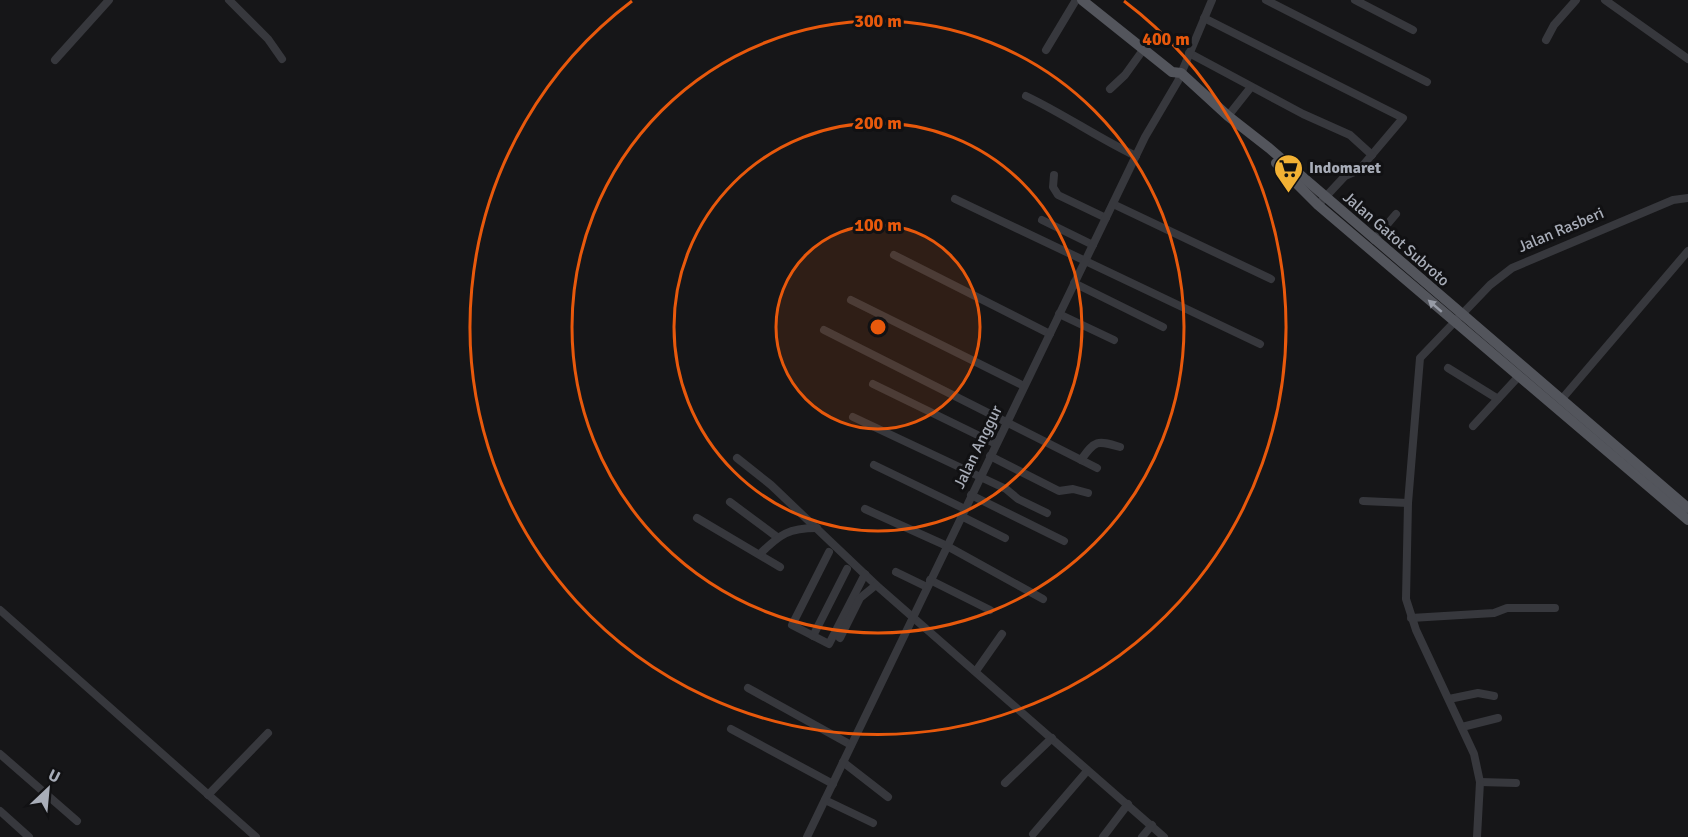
<svg xmlns="http://www.w3.org/2000/svg" width="1688" height="837" font-family="Signika,sans-serif">
<rect width="100%" height="100%" fill="#161618"/>
<g fill="none" stroke-linecap="round" stroke-linejoin="round">
<g stroke="#37383d" stroke-width="8">
<polyline points="229,0 268,39 282,59"/>
<polyline points="1266,0 1427,82"/>
<polyline points="1355,0 1413,30"/>
<polyline points="1605,0 1688,59"/>
<polyline points="1204,18 1403,118 1359,170 1345,176 1318,205"/>
<polyline points="1546,40 1554,25 1576,0"/>
<polyline points="1046,50 1076,0"/>
<polyline points="1189,53 1303,114 1350,135 1372,155"/>
<polyline points="55,60 109,0"/>
<polyline points="1110,89 1125,75 1143,50"/>
<path d="M1026 96C1064 114 1098 138 1136 156"/>
<polyline points="1228,116 1251,87"/>
<polyline points="1054,175 1053,187 1058,195 1106,218"/>
<polyline points="955,199 1260,344"/>
<polyline points="1113,204 1271,279"/>
<polyline points="1042,220 1093,245"/>
<polyline points="1374,240 1396,214"/>
<polyline points="894,255 1050,334"/>
<polyline points="1074,283 1163,327"/>
<polyline points="851,300 1024,386"/>
<polyline points="1059,314 1114,340"/>
<polyline points="824,330 1097,468"/>
<polyline points="1448,368 1498,399"/>
<polyline points="873,384 996,444"/>
<polyline points="1561,400 1688,251"/>
<polyline points="853,417 1006,489 1018,499 1047,513"/>
<polyline points="1473,426 1519,376"/>
<polyline points="990,456 1059,491 1073,489 1088,493"/>
<polyline points="737,458 771,485 876,585 1164,837"/>
<path d="M1081 460C1095 440 1097 440 1120 447"/>
<polyline points="874,465 965,509"/>
<polyline points="971,495 1064,541"/>
<polyline points="1363,501 1408,503"/>
<polyline points="730,502 777,537"/>
<polyline points="865,509 947,546 1043,599"/>
<polyline points="961,516 1005,538"/>
<polyline points="697,518 780,567"/>
<polyline points="829,552 792,625 829,644 865,574"/>
<path d="M760 554C780 534 789 528 817 528"/>
<polyline points="896,572 927,587"/>
<polyline points="930,580 990,610"/>
<polyline points="0,610 256,837"/>
<polyline points="1411,618 1494,613 1507,608 1555,608"/>
<polyline points="813,636 847,569"/>
<polyline points="840,638 860,598 876,585"/>
<polyline points="976,671 1002,634"/>
<polyline points="748,688 851,745"/>
<polyline points="1449,699 1478,693 1494,696"/>
<polyline points="1462,727 1498,718"/>
<polyline points="731,729 833,784"/>
<polyline points="0,754 77,821"/>
<polyline points="843,762 888,797"/>
<polyline points="1480,782 1516,783"/>
<polyline points="1005,783 1052,738"/>
<polyline points="208,795 268,733"/>
<polyline points="825,800 873,823"/>
<polyline points="0,811 29,837"/>
<polyline points="1033,834 1087,771"/>
<polyline points="807,837 1145,137 1178,81 1212,0"/>
<polyline points="1103,837 1128,804"/>
<polyline points="1142,837 1152,825"/>
<polyline points="1477,837 1480,782 1474,754 1416,630 1406,599 1408,503 1420,358 1490,285 1512,268 1673,200 1688,198"/>
</g>
<g stroke="#53555c" stroke-width="10">
<polyline points="1082,0 1172,72 1181,73 1228,116 1269,148 1688,508"/>
<polyline points="1276,163 1318,205 1688,520"/>
</g>
</g>
<defs><path id="oneway-solid" d="M-6-.8H1V-3.2L6.5 0L1 3.2V.8H-6Z" transform="scale(1.5)"/></defs>
<use fill="#979ba6" href="#oneway-solid" transform="translate(1435 306) rotate(-139)"/>
<circle cx="878" cy="327" r="102" fill="#e8590c" fill-opacity=".12"/>
<g fill="none" stroke="#e8590c" stroke-width="3">
<circle cx="878" cy="327" r="102"/>
<circle cx="878" cy="327" r="204"/>
<circle cx="878" cy="327" r="306"/>
<path d="M1124 1A408 408 0 1 1 632 1"/>
</g>
<defs>
<symbol id="supermarket-pin" viewBox="-11 -11 22 30"><path d="M0 17L-7.5 6A9.5 9.5 0 1 1 7.5 6Z" fill="#f2b134" stroke="#111113"/><path d="M-6-5.5h2.5l.6 2H6L4.5 2H-2.5L-4.4-4H-6ZM-1.5 3.2a1.3 1.3 0 1 0 .1 0ZM3 3.2a1.3 1.3 0 1 0 .1 0Z" fill="#111"/></symbol>
</defs>
<g fill-rule="evenodd">
<use href="#supermarket-pin" x="1272" y="152" width="33" height="45"/>
</g>
<g text-anchor="middle" dominant-baseline="central" stroke-width="6" stroke-linejoin="round" paint-order="stroke">
<g font-size="16" font-weight="bold" fill="#a8adb8" stroke="#111113" text-anchor="start">
<text x="1309" y="168">Indomaret</text>
</g>
<g font-size="16" fill="#a8adb8" stroke="#111113">
<text transform="translate(1561 230) rotate(-23)">Jalan Rasberi</text>
<text transform="translate(1396 239) rotate(41)">Jalan Gatot Subroto</text>
<text transform="translate(978 447) rotate(-64)">Jalan Anggur</text>
</g>
</g>
<circle cx="878" cy="327" r="9" fill="#e8590c" stroke="#111113" stroke-width="3"/>
<g font-size="18" text-anchor="middle" font-weight="bold" fill="#e8590c" stroke="#111113" stroke-width="6" stroke-linejoin="round" paint-order="stroke">
<text x="878" y="27">300 m</text>
<text x="1166" y="45">400 m</text>
<text x="878" y="129">200 m</text>
<text x="878" y="231">100 m</text>
</g>
<g transform="translate(48 789) rotate(26)" stroke="#111113" stroke-width="4.5" paint-order="stroke">
<path d="M0-4.5L10 22L0 15L-10 22Z" fill="#a8adb8"/>
<text y="-9" font-size="16" font-weight="bold" text-anchor="middle" fill="#a8adb8">U</text>
</g>
</svg>
